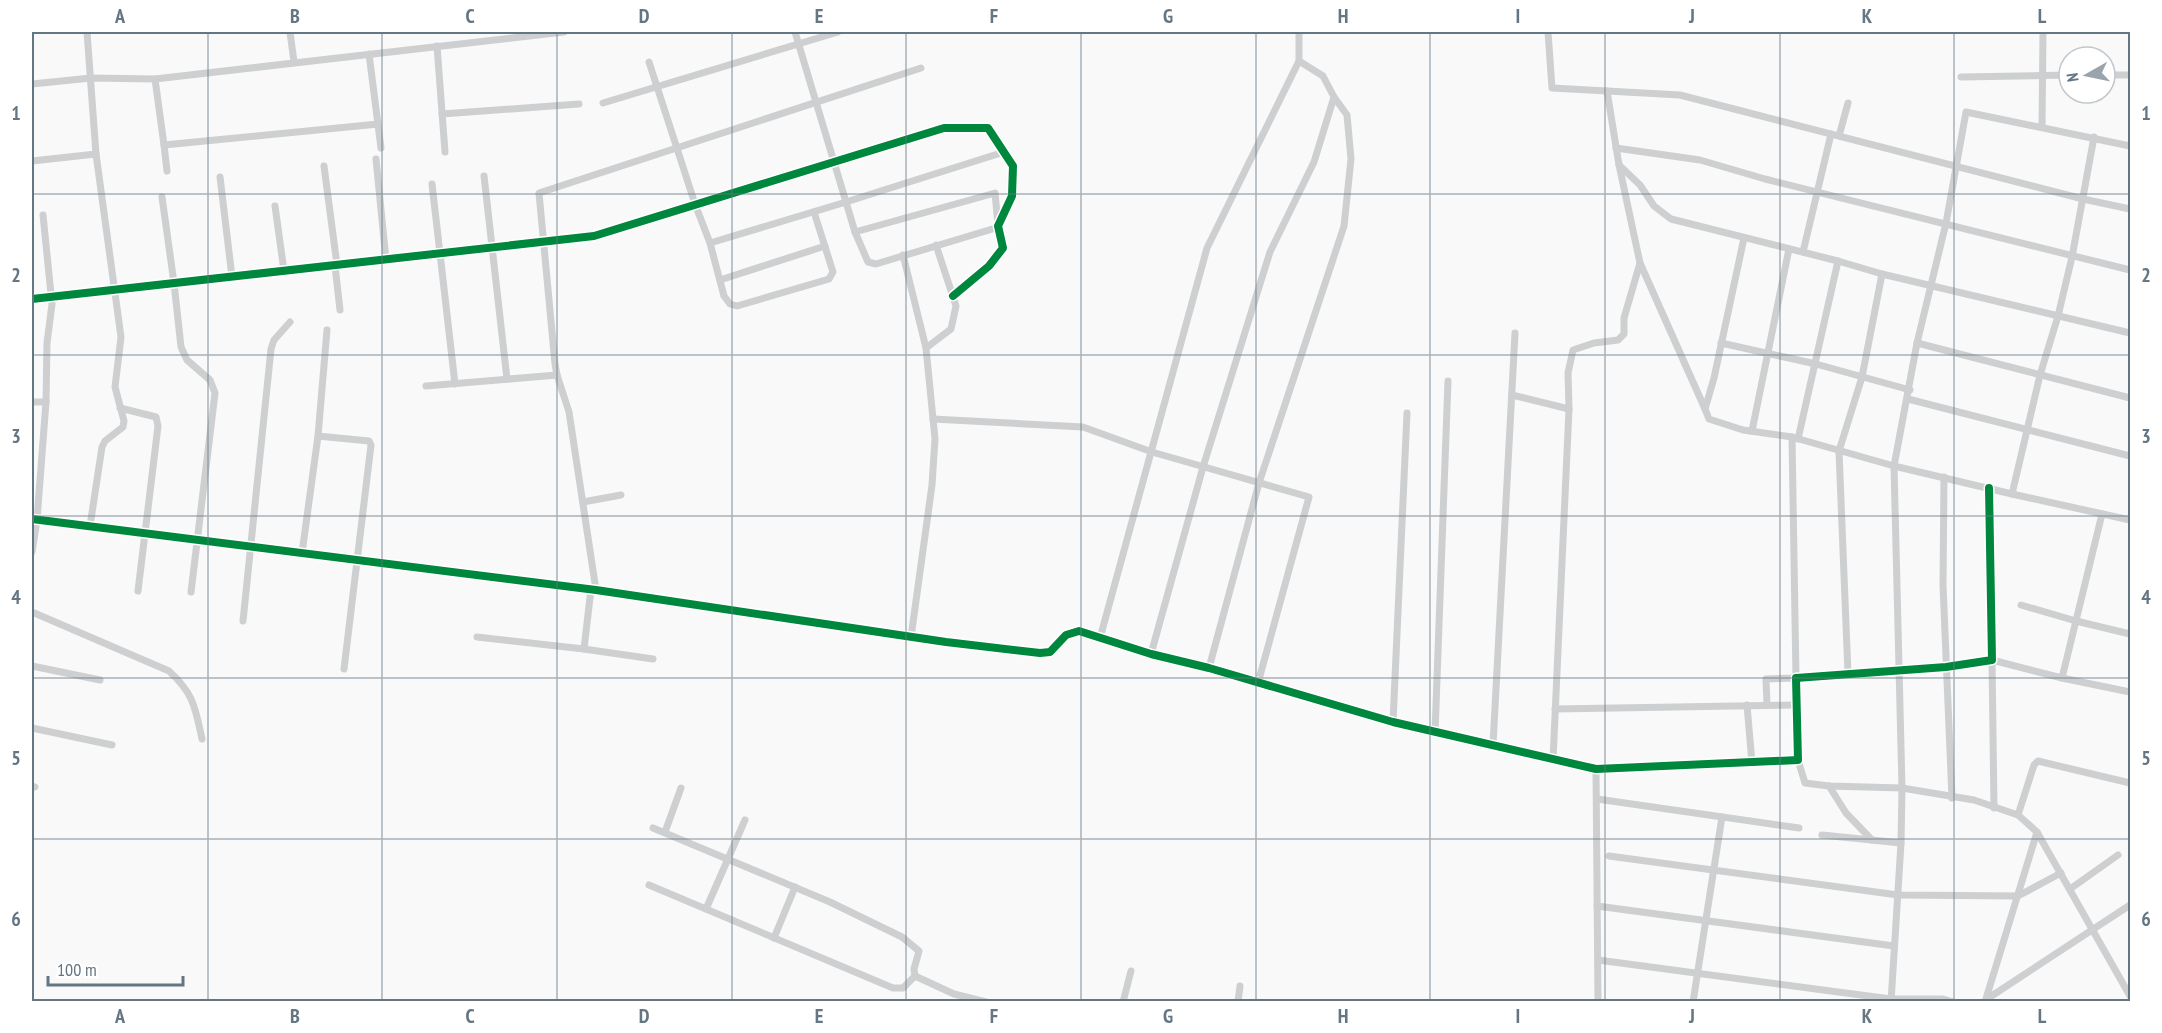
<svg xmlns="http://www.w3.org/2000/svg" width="2162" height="1033" font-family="'PT Sans Narrow',sans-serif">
<rect width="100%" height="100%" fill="#f9f9f9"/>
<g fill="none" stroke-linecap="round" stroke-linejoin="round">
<g stroke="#cecfd0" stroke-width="7">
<polyline points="290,32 294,62"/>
<polyline points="795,32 855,232 868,262 876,264 999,227"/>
<polyline points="1548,32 1552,88 1680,95 2083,199 2130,209"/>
<polyline points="437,46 445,152"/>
<polyline points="369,54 381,148"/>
<polyline points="649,62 695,204 710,243 724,296 730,304 737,306 829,279 833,272 814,212"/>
<polyline points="2105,75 2130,75"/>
<polyline points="1961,77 2069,75"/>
<polyline points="155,79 164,145 378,124"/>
<polyline points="32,84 91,78 155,79 564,32"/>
<polyline points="1607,91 1619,165 1640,263 1705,409"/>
<polyline points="603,103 838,32"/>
<polyline points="442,114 579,104"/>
<polyline points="2042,127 2043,32"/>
<polyline points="1839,136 1848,103"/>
<polyline points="164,145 167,171"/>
<polyline points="1616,148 1700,160 1765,179 2130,270"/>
<polyline points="376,159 386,260"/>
<polyline points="32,161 96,154 87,32"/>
<polyline points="1619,165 1640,185 1654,206 1671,219 1838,261 1882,274 2130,333"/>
<polyline points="324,166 337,265"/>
<polyline points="484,176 507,379"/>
<polyline points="220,177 232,277"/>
<polyline points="432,184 455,384"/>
<polyline points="162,197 174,283 181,347 187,360 210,380 215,393 191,592"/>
<polyline points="275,206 284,271"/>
<polyline points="855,232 995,193 998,225"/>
<polyline points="1744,238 1714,378 1705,409 1709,419 1743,430 1792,437 1894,466 2012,494 2130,520"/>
<polyline points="710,243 846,202 1004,152"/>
<polyline points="1803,252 1831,134"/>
<polyline points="903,255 926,348"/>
<polyline points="335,266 340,310"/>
<polyline points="720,280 825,246"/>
<polyline points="32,299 594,236 944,128 988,128 1013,166 1012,196 998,226 1003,248 989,266 953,296"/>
<polyline points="1721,343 1816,364 1910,390"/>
<polyline points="1917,343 2130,398"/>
<polyline points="426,386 557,375"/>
<polyline points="1512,395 1569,409"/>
<polyline points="1908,399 2130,456"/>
<polyline points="32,402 46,402"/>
<polyline points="120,408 156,417 158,426 138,591"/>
<polyline points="933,419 1083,427 1152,452 1309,497 1258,683"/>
<polyline points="1752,431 1789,249"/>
<polyline points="318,436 369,441 371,445 344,669"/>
<polyline points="1798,439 1838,261"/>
<polyline points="1944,477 1943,585 1952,798"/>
<polyline points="2012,494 2040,375 2058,316 2072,257 2094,137"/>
<polyline points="583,502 621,495"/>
<polyline points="32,519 596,590 946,642 1040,653 1050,652 1066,635 1079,631 1151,654 1209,668 1393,722 1596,769 1798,760 1796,678 1946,667 1992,660 1989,488"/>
<polyline points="90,526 102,447 105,441 123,427 124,421 115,387 121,337 96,154"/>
<polyline points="32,552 37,520 46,402 47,343 52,304 43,215"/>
<polyline points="302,553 318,436 327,330"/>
<polyline points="596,590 569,412 557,375 555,364 539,193 921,68"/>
<polyline points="2021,605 2076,621 2130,634"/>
<path d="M32 612 169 671C194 694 195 707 202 739"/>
<polyline points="243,621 271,349 274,340 290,322"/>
<polyline points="477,637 584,649 653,659"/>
<polyline points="911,637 932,485 935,439 926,348 951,329 956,306 936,245"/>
<polyline points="1100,638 1207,248 1299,61"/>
<polyline points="584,649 591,589"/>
<polyline points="1151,654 1203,467 1270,252 1314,162 1334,97 1323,76 1299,61 1299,32"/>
<polyline points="32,666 100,680"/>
<polyline points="1209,668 1259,483 1344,226 1351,159 1347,115 1334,97"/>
<polyline points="1848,674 1839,451 1862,377 1882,274"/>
<polyline points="2062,678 2102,514"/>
<polyline points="1747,705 1752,763"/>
<polyline points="1767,705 1766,679 1796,678 1792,437"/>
<polyline points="1555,709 1797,705"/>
<polyline points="1393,722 1407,413"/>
<polyline points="32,728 112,745"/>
<polyline points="1435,733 1448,381"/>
<polyline points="1493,745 1515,333"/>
<polyline points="1553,760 1569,409 1568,373 1573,350 1594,343 1618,340 1624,334 1624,318 1640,263"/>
<polyline points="1798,760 1805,783 1829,786 1902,788 1974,800 2018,815 2037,832 2130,996"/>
<polyline points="1596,769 1598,1002"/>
<polyline points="32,786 35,787"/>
<polyline points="1829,786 1846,813 1872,840"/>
<polyline points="1597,799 1799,828"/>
<polyline points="1994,808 1992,660 2062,678 2130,692"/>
<polyline points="2018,815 2034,765 2038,761 2130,783"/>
<polyline points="653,828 830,902 902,937 919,951 914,969 915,976"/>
<polyline points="665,832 681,788"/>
<polyline points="1822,835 1901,843"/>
<polyline points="1609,856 1898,895 2018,896 2061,873"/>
<polyline points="649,885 893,988 903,988 915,976"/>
<polyline points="2070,889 2118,855"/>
<polyline points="1597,906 1894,946"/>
<polyline points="706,909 745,820"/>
<polyline points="774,938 795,887"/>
<polyline points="1598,960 1891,999 1942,999 1953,1002"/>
<polyline points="915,976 954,994 986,1002"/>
<polyline points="1987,999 2130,905"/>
<polyline points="1123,1002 1131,971"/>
<polyline points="1238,1002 1240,986"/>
<polyline points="1693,1002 1722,817"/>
<polyline points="1891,1002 1901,843 1902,788 1894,466 1917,343 1946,223 1966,112 2130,146"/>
<polyline points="1985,1002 2037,832"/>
</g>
<defs>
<g id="cycleway">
<polyline points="32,299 594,236 944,128 988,128 1013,166 1012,196 998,226 1003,248 989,266 953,296"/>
<polyline points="32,519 596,590 946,642 1040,653 1050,652 1066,635 1079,631 1151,654 1209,668 1393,722 1596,769 1798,760 1796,678 1946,667 1992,660 1989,488"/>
</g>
</defs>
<use href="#cycleway" stroke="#fff" stroke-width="11"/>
<use href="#cycleway" stroke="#00873e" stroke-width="8"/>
</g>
<path fill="none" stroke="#657683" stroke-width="1.5" stroke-opacity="0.55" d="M208 32V1002M382 32V1002M557 32V1002M732 32V1002M906 32V1002M1081 32V1002M1256 32V1002M1430 32V1002M1605 32V1002M1780 32V1002M1954 32V1002M32 194H2130M32 355H2130M32 516H2130M32 678H2130M32 839H2130"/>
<rect width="2162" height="1033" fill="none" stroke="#ffffff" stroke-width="66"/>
<g transform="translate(2087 75) rotate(261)"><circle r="28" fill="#ffffff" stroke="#c1c8cd" stroke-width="1.5"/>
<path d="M0-4.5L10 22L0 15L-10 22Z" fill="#99a4ac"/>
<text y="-9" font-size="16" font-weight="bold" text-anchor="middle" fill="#657683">N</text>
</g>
<path d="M48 976v9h135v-9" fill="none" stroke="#657683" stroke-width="3"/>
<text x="57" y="976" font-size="18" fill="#657683" stroke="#ffffff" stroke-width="4.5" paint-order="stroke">100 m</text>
<rect x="33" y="33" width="2096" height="967" fill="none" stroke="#657683" stroke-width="2"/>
<g font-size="20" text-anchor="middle" font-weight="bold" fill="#657683">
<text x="120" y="23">A</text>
<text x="295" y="23">B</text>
<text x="470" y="23">C</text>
<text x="644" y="23">D</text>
<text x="819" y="23">E</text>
<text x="994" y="23">F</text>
<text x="1168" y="23">G</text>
<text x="1343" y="23">H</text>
<text x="1518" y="23">I</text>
<text x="1692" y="23">J</text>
<text x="1867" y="23">K</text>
<text x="2042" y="23">L</text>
<text x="16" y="120">1</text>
<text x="2146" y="120">1</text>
<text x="16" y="282">2</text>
<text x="2146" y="282">2</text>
<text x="16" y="443">3</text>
<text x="2146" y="443">3</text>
<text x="16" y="604">4</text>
<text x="2146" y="604">4</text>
<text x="16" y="765">5</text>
<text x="2146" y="765">5</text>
<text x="16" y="926">6</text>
<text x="2146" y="926">6</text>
<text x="120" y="1023">A</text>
<text x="295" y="1023">B</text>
<text x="470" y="1023">C</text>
<text x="644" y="1023">D</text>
<text x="819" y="1023">E</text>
<text x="994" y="1023">F</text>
<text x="1168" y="1023">G</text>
<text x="1343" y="1023">H</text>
<text x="1518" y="1023">I</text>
<text x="1692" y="1023">J</text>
<text x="1867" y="1023">K</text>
<text x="2042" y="1023">L</text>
</g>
</svg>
